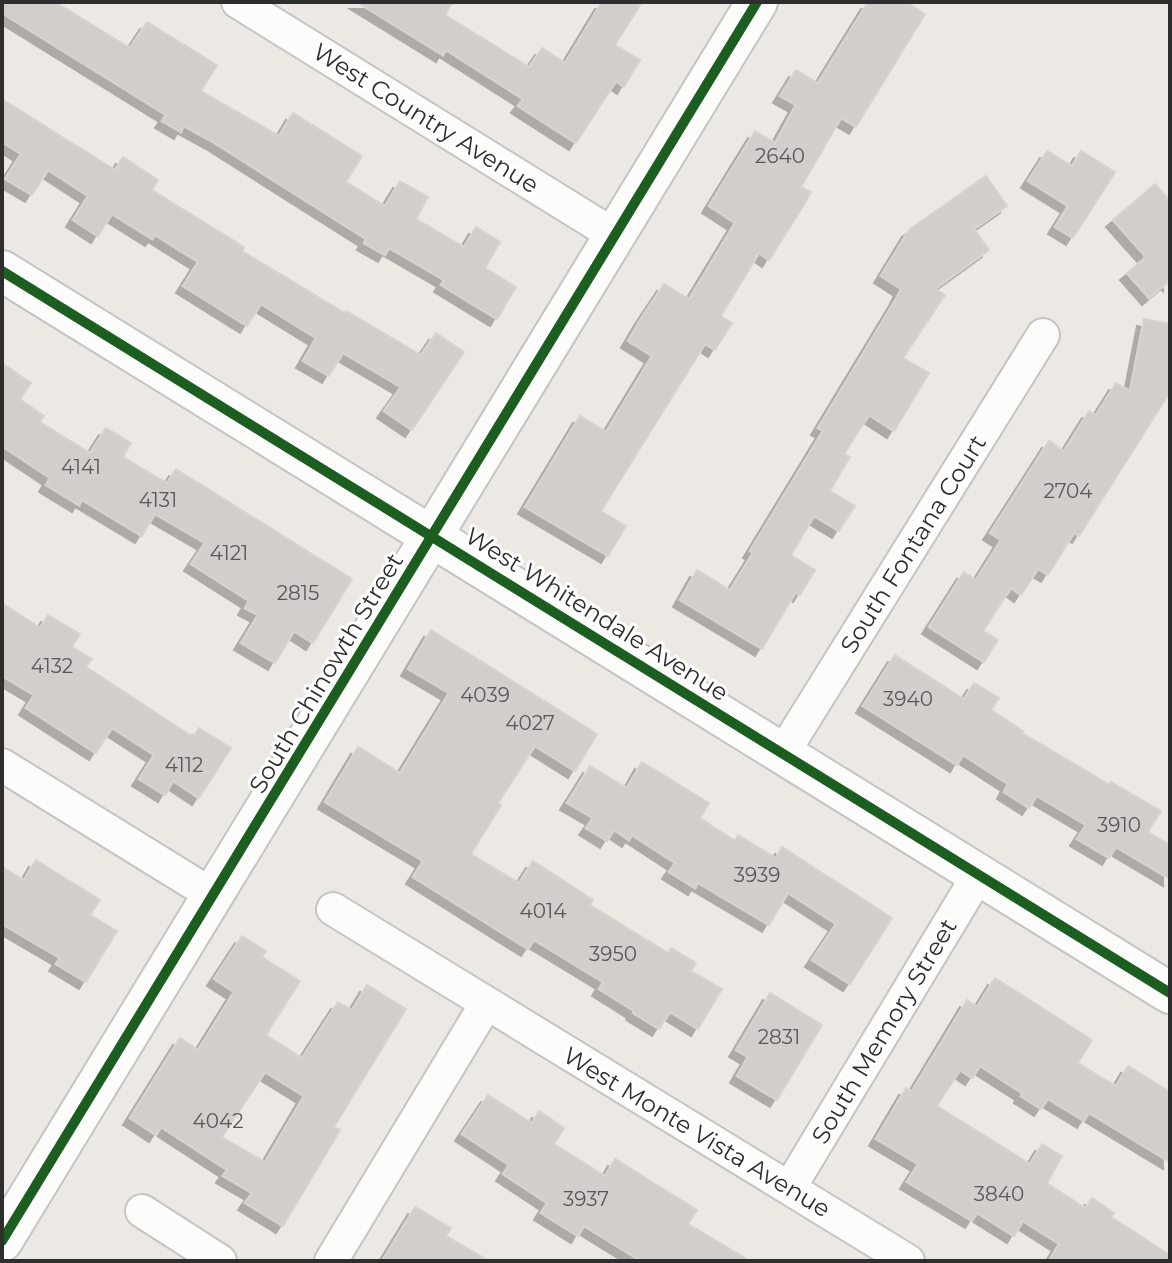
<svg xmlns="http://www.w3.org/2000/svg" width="1172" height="1263" font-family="Montserrat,sans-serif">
<defs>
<filter id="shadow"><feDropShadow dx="-7" dy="7" stdDeviation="0" flood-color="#0004"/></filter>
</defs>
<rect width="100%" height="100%" fill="#ece8e4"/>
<g fill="#d1cecb" stroke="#d7d4d0" stroke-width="2" fill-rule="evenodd" filter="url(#shadow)">
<polygon points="2,2 55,2 130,48 147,22 217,65 201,91 279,136 293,113 362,156 346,182 385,206 400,181 428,197 416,219 464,247 476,227 500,242 485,268 516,287 497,319 441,285 444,280 389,248 385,255 364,243 366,239 213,142 184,126 181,132 162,121 166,115 2,13"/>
<polygon points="357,2 453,2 445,15 529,67 542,48 565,63 602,2 642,2 615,45 640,60 624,87 616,81 576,143 518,106 523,99 446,50 443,55"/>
<polygon points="868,2 906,2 925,14 856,127 841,118 801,187 811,192 802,208 769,260 759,253 721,316 732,323 715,350 705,344 601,511 626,526 608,556 525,507 580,416 606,432 652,356 628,341 642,317 664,284 689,299 735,223 709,206 755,131 775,143 796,105 780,96 796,70 818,83"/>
<polygon points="2,99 115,170 123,157 158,180 152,190 244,247 242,251 345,313 346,311 421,355 436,333 464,352 412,430 384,411 401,387 343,353 329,376 303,361 316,338 261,304 247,326 183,286 198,262 155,235 152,239 112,214 98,236 73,220 88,196 48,170 32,195 5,179 21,154 2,142"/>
<polygon points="1047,151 1072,166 1081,151 1115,172 1073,238 1055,227 1068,206 1028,181"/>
<polygon points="986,176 1007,206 974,229 989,250 935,289 945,295 903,358 929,373 894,431 869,415 844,454 850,457 830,491 855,506 839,531 814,516 791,555 815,570 800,595 796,592 762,649 680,600 697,570 730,590 753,553 750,551 823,431 818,428 896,299 901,289 881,276 909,230"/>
<polygon points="1155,184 1170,201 1170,284 1168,282 1149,298 1127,273 1146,257 1113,220"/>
<polygon points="1144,319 1170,324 1170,392 1079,536 1074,533 1048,575 1038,569 1021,595 1011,588 983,631 998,640 984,662 929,627 964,572 976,580 1001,540 990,533 1049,441 1064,451 1089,411 1096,415 1116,383 1130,391"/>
<polygon points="2,363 31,383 20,399 44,416 40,422 90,453 106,428 131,443 123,457 167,483 176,469 352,579 313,643 294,631 275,663 241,643 258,615 245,608 249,601 191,564 205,543 155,514 142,536 82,500 79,505 46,485 50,478 2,446"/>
<polygon points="2,603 40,628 48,615 80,634 72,647 92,659 86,667 193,737 199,728 231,748 199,798 173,781 165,795 139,779 154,755 112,728 96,753 26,708 34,695 2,676"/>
<polygon points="431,630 597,734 575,771 535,746 498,803 501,805 471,854 519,883 533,861 593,900 590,905 668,953 671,948 696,963 691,971 722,989 698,1029 670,1012 659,1029 633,1013 634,1011 599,989 603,982 534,940 528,949 413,877 423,861 325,802 358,747 400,773 449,693 408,669"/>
<polygon points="895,655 964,699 974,683 999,698 991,710 1023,731 1022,733 1110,785 1111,782 1161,811 1148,832 1170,845 1170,879 1116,847 1109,858 1077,839 1086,825 1037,796 1029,808 1004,792 1008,784 963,755 957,765 863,706"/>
<polygon points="642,762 709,803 700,818 735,841 738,835 776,858 782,847 892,918 850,984 812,960 836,924 788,893 769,925 698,883 695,888 669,872 675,863 632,835 629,840 614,830 607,841 586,828 593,818 567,803 590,766 627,788"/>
<polygon points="36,860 100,900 90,915 117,931 86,982 56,964 60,958 2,924 2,867 24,880"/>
<path d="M242 936 266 951 262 957 300 981 266 1035 302 1058 338 1002 352 1010 367 985 406 1009 334 1127 340 1130 283 1226 245 1203 252 1193 223 1176 227 1170 161 1127 156 1135 130 1118 180 1038 198 1050 234 992 214 979ZM265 1072 304 1096 265 1162 222 1137Z"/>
<polygon points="995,978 1092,1040 1078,1063 1116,1086 1128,1066 1170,1092 1170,1162 1089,1113 1084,1121 1048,1099 1041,1109 1021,1096 1022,1093 980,1066 972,1078 960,1070 937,1106 1030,1164 1042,1144 1062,1156 1047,1183 1085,1208 1092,1198 1114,1213 1111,1217 1170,1255 1170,1261 1049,1261 1059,1244 1023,1221 1014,1236 977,1213 972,1221 907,1182 918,1164 876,1139 906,1088 912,1091 967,1000 977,1007"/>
<polygon points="770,993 822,1025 777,1100 737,1076 748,1057 736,1050"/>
<polygon points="488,1095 532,1123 539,1111 564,1128 554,1144 605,1176 615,1159 697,1210 688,1224 750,1261 641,1261 584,1226 578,1236 541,1213 547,1203 503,1174 509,1165 462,1134"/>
<polygon points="415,1207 451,1228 446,1236 489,1261 382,1261"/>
</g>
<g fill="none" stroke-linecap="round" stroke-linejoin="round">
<defs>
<g id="minor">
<polyline points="238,2 614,235"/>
<polyline points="783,753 1043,335"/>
<polyline points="2,765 214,896"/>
<polyline points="333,909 908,1261"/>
<polyline points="790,1187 979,874"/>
<polyline points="142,1211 220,1261"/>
<polyline points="331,1261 486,1004"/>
</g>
<g id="tertiary">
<polyline points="2,271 1170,993"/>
<polyline points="2,1241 757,2"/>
</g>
</defs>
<use href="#minor" stroke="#c5c4c5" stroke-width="36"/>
<use href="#tertiary" stroke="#c5c4c5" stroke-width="44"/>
<use href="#minor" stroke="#fcfcfb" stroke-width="32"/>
<use href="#tertiary" stroke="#fcfcfb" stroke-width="40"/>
<defs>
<g id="cycleway">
<polyline points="2,271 1170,993"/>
<polyline points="2,1241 757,2"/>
</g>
</defs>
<use href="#cycleway" stroke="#fff" stroke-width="15"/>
<use href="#cycleway" stroke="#1b5e20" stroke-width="10"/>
</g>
<g text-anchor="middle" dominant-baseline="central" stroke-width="6" stroke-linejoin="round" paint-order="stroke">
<g font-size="20" fill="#585857">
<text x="780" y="156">2640</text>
<text x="81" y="467">4141</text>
<text x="1068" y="491">2704</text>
<text x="158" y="500">4131</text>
<text x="229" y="553">4121</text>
<text x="298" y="593">2815</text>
<text x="52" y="666">4132</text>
<text x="485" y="695">4039</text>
<text x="908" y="699">3940</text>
<text x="530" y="723">4027</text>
<text x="184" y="765">4112</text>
<text x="1119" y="825">3910</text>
<text x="757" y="875">3939</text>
<text x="543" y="911">4014</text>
<text x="613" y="954">3950</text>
<text x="779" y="1037">2831</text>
<text x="218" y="1121">4042</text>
<text x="999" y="1194">3840</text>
<text x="586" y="1199">3937</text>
</g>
<g font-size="24" fill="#2e2e2e" stroke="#fff">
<text transform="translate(426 118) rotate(32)">West Country Avenue</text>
<text transform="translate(913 544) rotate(-58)">South Fontana Court</text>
<text transform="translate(597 614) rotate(32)">West Whitendale Avenue</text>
<text transform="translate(326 673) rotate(-59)">South Chinowth Street</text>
<text transform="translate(884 1031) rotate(-59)">South Memory Street</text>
<text transform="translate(697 1132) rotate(31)">West Monte Vista Avenue</text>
</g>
</g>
<rect width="1172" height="1263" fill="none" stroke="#2e2e2e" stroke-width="8"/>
</svg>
